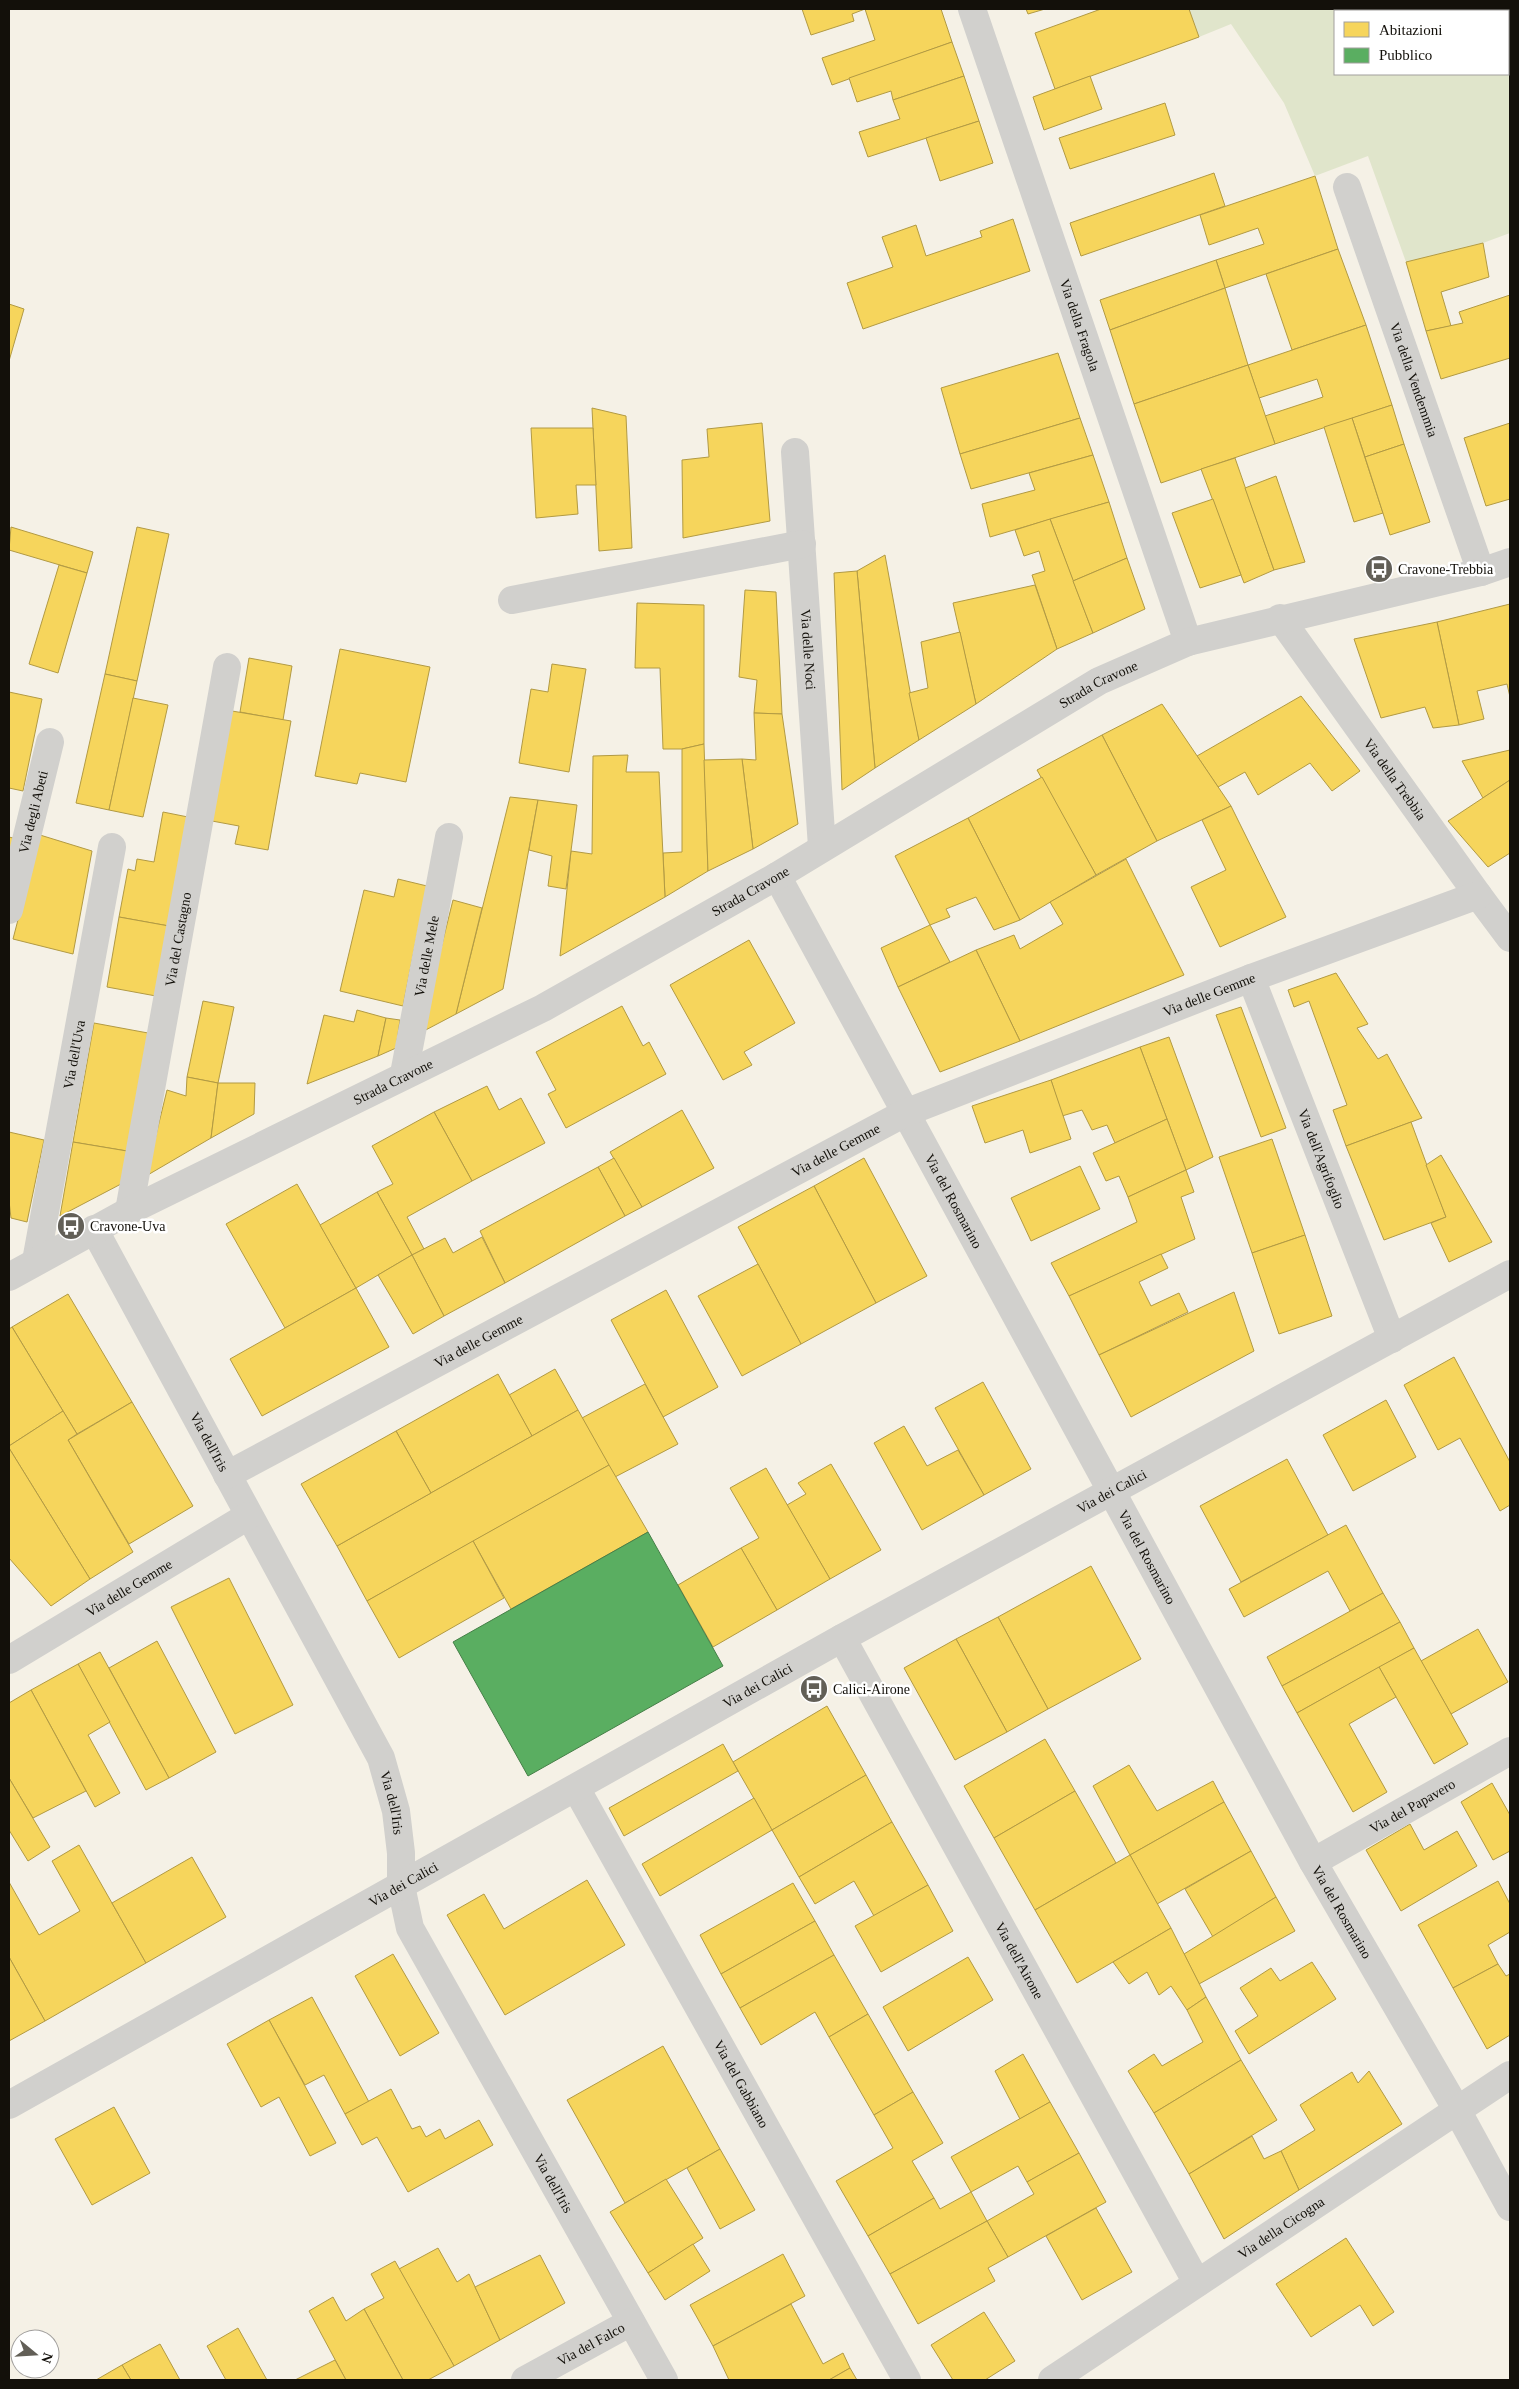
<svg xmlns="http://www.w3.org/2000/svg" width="1519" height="2389" font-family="'Times New Roman',serif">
<rect width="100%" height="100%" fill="#f5f1e6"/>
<path fill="#e0e5cb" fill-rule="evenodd" d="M1189 9H1510V233L1483 243 1406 262 1368 156 1315 176 1284 103 1231 24 1199 37ZM1335 11H1508V74H1335Z"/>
<g fill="#f6d55c" stroke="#b29a43">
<polygon points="802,9 941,9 952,42 832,85 822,58 875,40 865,9 852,14 854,21 811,35"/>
<polygon points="1026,9 1045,9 1028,14"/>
<polygon points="1101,9 1189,9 1199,37 1055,89 1035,33"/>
<polygon points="952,42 964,76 893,100 891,91 857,102 849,78"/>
<polygon points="964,76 979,121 868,157 859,132 900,119 893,100"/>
<polygon points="1090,76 1102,109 1044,130 1033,97"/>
<polygon points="1165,103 1175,135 1070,169 1059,138"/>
<polygon points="979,121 993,163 940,181 926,138"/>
<polygon points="1214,173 1225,206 1081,256 1070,223"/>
<polygon points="1315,176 1338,249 1225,288 1216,260 1264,244 1258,228 1209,245 1200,215"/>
<polygon points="1013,219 1030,271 863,329 847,283 893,267 882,237 916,225 926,256 982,237 980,231"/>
<polygon points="1483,243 1489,277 1441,292 1451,326 1426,331 1406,262"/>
<polygon points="1338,249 1366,325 1292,350 1266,274"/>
<polygon points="1216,260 1225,288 1110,330 1100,300"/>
<polygon points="1225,288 1248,365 1134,404 1110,330"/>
<polygon points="1510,295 1510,358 1441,379 1426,331 1463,323 1459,312"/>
<polygon points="9,304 24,309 9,361"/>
<polygon points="1366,325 1392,405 1275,444 1265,416 1323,397 1317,379 1259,398 1248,365"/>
<polygon points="1058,353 1080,418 960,454 941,388"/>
<polygon points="1248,365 1275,444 1161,483 1134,404"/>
<polygon points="1392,405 1404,444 1365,457 1352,418"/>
<polygon points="592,408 626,416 632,548 599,551"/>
<polygon points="1080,418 1093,455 971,489 960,454"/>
<polygon points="1352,418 1383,513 1354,522 1324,427"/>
<polygon points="762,423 770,521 683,538 682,460 709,457 707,429"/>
<polygon points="1510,423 1510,499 1486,506 1464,438"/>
<polygon points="531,428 593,428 596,485 576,485 578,514 536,518"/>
<polygon points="1404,444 1430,522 1390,535 1365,457"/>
<polygon points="1093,455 1109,502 990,537 982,504 1035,490 1029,473"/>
<polygon points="1235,458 1274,570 1244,583 1201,469"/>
<polygon points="1276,476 1305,562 1274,570 1245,488"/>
<polygon points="1213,499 1241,575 1200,588 1172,513"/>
<polygon points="1109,502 1127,558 1073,581 1050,519"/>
<polygon points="1050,519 1093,633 1057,649 1032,575 1045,571 1039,551 1024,556 1015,530"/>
<polygon points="11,527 93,552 87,573 9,550"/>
<polygon points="137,527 169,534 137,681 105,674"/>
<polygon points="885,555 919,740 875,768 857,571"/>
<polygon points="1127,558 1145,609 1093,633 1073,581"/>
<polygon points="59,565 87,573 58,673 29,664"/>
<polygon points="857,571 875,768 842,790 834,573"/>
<polygon points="1035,585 1057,649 976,704 953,603"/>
<polygon points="745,590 776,592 782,714 754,713 757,680 739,677"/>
<polygon points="637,603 704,605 704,744 682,749 663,749 660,668 635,668"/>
<polygon points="1510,604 1510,697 1507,684 1477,691 1484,719 1459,725 1437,622"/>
<polygon points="1437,622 1459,725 1433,728 1425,707 1381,718 1354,639"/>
<polygon points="960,632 976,704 919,740 909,693 928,688 921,642"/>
<polygon points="340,649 430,667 406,782 360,773 357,784 315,776"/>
<polygon points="249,658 292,666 283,720 240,712"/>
<polygon points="552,664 586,669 569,772 519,763 531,689 548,692"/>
<polygon points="105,674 137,681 109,810 76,803"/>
<polygon points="9,692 42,699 23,791 9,788"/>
<polygon points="1301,696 1360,771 1332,791 1310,763 1258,795 1245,772 1218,787 1197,756"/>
<polygon points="133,698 168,705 143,817 109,810"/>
<polygon points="1162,704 1231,806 1157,841 1102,735"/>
<polygon points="232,711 291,721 268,850 235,844 239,826 212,821"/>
<polygon points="754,713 782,714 798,824 753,849 742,759 756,760"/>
<polygon points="1102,735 1157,841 1096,875 1037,770"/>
<polygon points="704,744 708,871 665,897 663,853 682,852 682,749"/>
<polygon points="1510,750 1510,780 1483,798 1462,761"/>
<polygon points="628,755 626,772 659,772 665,897 560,956 571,851 592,854 593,756"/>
<polygon points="742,759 753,849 708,871 704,760"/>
<polygon points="1042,777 1096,875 1020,920 968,818"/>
<polygon points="1510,780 1510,853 1488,867 1448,821"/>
<polygon points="510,797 538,800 503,989 456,1014"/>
<polygon points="538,800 577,805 566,889 548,886 552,856 529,850"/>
<polygon points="1231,806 1286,917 1220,947 1191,887 1226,870 1202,820"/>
<polygon points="163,812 188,817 169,926 119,917 128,869 135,871 137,859 154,862"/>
<polygon points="968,818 1020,920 994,930 976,897 946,909 950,917 930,925 895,856"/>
<polygon points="40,835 92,851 73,954 13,939"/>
<polygon points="9,837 17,839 9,872"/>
<polygon points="1126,859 1184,975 1020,1041 976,950 1014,935 1020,949 1063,924 1050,902"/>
<polygon points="398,879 427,886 403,1006 340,991 364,890 394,897"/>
<polygon points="453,900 482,908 456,1014 420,1033"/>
<polygon points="119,917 169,926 156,996 107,987"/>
<polygon points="930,925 950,962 898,987 881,948"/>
<polygon points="749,940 795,1023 744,1052 752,1065 723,1080 670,985"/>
<polygon points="976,950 1020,1041 940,1072 898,987"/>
<polygon points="1336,973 1368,1024 1357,1028 1378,1059 1387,1054 1422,1118 1346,1146 1333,1110 1347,1105 1309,1001 1294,1007 1288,990"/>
<polygon points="203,1001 234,1007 218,1083 187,1077"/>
<polygon points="622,1006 643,1046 649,1042 666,1074 566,1128 548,1094 556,1090 536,1052"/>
<polygon points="1241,1007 1286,1128 1261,1137 1216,1015"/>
<polygon points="357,1010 386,1018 378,1056 307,1084 324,1015 354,1022"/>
<polygon points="386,1018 400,1020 396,1048 378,1056"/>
<polygon points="94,1023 148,1033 127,1151 73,1142"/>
<polygon points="1169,1037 1213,1157 1186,1170 1140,1047"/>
<polygon points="1140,1047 1167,1119 1115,1143 1107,1125 1092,1130 1082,1110 1062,1116 1051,1080"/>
<polygon points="187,1077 218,1083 211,1138 146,1176 167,1090 186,1096"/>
<polygon points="1051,1080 1071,1139 1030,1153 1023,1130 985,1143 972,1106"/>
<polygon points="218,1083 255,1083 254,1114 211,1138"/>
<polygon points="487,1086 499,1110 521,1098 545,1143 472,1181 434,1112"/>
<polygon points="682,1110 714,1168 642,1207 610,1152"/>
<polygon points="434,1112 472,1181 407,1217 424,1249 412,1255 377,1192 393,1184 372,1146"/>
<polygon points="1167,1119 1186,1170 1128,1197 1119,1176 1106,1181 1093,1153"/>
<polygon points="1411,1122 1446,1217 1384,1240 1346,1146"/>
<polygon points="9,1132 44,1140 27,1222 11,1218 9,1201"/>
<polygon points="1272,1139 1305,1235 1252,1253 1219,1157"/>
<polygon points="73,1142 127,1151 121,1184 60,1216"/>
<polygon points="1441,1155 1492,1242 1449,1262 1431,1223 1446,1217 1426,1165"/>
<polygon points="614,1158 642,1207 625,1216 598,1167"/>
<polygon points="864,1158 927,1276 876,1303 814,1186"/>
<polygon points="1080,1166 1100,1209 1031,1241 1011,1198"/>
<polygon points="598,1167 625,1216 505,1283 480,1231"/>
<polygon points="1186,1170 1194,1192 1181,1197 1195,1239 1069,1296 1051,1263 1137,1222 1128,1197"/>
<polygon points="297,1184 356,1288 285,1328 226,1224"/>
<polygon points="814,1186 876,1303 801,1344 738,1227"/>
<polygon points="377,1192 412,1255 356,1288 320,1225"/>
<polygon points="1305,1235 1332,1316 1279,1334 1252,1253"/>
<polygon points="482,1237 505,1283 444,1316 412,1255 445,1238 453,1253"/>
<polygon points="1161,1254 1168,1268 1139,1282 1151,1306 1179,1293 1188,1312 1099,1355 1069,1296"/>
<polygon points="412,1255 444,1316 413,1334 378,1275"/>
<polygon points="758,1264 801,1344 742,1376 698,1296"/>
<polygon points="356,1288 389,1347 262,1416 230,1359"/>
<polygon points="666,1290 718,1387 663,1417 611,1320"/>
<polygon points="1234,1292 1254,1351 1131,1417 1099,1355"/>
<polygon points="68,1294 132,1402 77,1434 12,1327"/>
<polygon points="12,1327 63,1411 9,1446 9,1329"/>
<polygon points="1454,1357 1510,1462 1510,1505 1500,1511 1460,1438 1438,1450 1404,1385"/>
<polygon points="555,1369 578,1410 532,1436 509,1395"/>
<polygon points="498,1374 532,1436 431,1493 396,1431"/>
<polygon points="983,1382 1031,1469 984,1495 935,1408"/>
<polygon points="645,1384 678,1444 615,1477 582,1418"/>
<polygon points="1386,1400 1416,1457 1353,1491 1323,1435"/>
<polygon points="132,1402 193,1506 129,1544 68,1440"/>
<polygon points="578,1410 609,1465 367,1601 337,1546"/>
<polygon points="63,1411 77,1434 68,1440 133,1552 90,1579 9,1448 9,1446"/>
<polygon points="904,1426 927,1466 958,1450 984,1495 922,1530 874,1443"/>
<polygon points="396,1431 431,1493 337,1546 301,1484"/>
<polygon points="9,1448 90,1579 51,1606 9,1558"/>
<polygon points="1287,1459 1328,1535 1241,1582 1200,1506"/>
<polygon points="831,1464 881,1550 830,1579 787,1505 806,1494 798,1483"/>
<polygon points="609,1465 648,1532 511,1609 473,1541"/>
<polygon points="766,1468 830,1579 777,1610 741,1548 759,1538 730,1488"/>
<polygon points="1346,1525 1383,1593 1350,1611 1328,1571 1244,1617 1229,1589"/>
<polygon points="473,1541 504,1598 399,1658 367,1601"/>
<polygon points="741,1548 777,1610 713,1647 678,1585"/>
<polygon points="1091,1566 1141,1659 1048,1709 998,1617"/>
<polygon points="229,1578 293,1705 235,1734 171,1607"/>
<polygon points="1383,1593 1400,1622 1282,1686 1267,1657"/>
<polygon points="998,1617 1048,1709 1007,1732 956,1639"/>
<polygon points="1400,1622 1414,1648 1297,1713 1282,1686"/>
<polygon points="1478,1629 1508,1682 1451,1714 1421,1661"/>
<polygon points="956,1639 1007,1732 955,1760 904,1668"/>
<polygon points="157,1641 216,1752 169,1778 109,1668"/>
<polygon points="1414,1648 1468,1744 1434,1764 1379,1667"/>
<polygon points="100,1652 169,1778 146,1790 78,1664"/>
<polygon points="78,1664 110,1722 88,1735 120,1793 95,1807 31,1690"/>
<polygon points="1379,1667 1396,1697 1349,1724 1387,1792 1353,1812 1297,1713"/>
<polygon points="31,1690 86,1791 33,1818 9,1778 9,1703"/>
<polygon points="827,1706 866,1775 772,1830 733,1762"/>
<polygon points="1045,1739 1075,1791 994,1838 964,1786"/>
<polygon points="723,1744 738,1771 624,1836 609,1808"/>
<polygon points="1129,1765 1157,1811 1213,1781 1224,1802 1130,1855 1093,1786"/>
<polygon points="866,1775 892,1822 799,1877 772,1830"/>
<polygon points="9,1778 50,1847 28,1861 9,1830"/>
<polygon points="1492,1783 1510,1815 1510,1851 1493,1860 1461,1802"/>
<polygon points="1075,1791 1116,1863 1035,1910 994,1838"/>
<polygon points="754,1798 772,1830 660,1896 642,1864"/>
<polygon points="1224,1802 1251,1851 1157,1904 1130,1855"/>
<polygon points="892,1822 928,1885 874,1916 854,1881 815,1904 799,1877"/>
<polygon points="1410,1824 1424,1850 1457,1831 1477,1866 1401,1911 1366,1850"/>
<polygon points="79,1845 146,1963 45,2021 9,1957 9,1882 39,1935 80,1911 52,1861"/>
<polygon points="1251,1851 1276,1897 1213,1937 1185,1889"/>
<polygon points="1130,1855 1171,1928 1077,1983 1035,1910"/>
<polygon points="192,1857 226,1917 146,1963 112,1903"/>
<polygon points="587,1880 625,1945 505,2015 447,1915 484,1894 504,1929"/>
<polygon points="1498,1881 1510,1904 1510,1932 1488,1945 1498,1964 1453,1988 1418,1925"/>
<polygon points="793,1883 815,1921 721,1974 700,1935"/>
<polygon points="928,1885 953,1931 881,1972 855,1926"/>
<polygon points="1276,1897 1295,1931 1199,1984 1184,1954"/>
<polygon points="815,1921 834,1955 740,2008 721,1974"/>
<polygon points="1171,1928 1206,1997 1187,2010 1171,1986 1159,1995 1147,1972 1129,1984 1113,1962"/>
<polygon points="393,1954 439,2033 400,2056 355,1976"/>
<polygon points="834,1955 868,2014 829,2037 815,2012 761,2045 740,2008"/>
<polygon points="9,1957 45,2021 9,2041"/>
<polygon points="968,1957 993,2000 908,2051 883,2007"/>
<polygon points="1312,1962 1336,1999 1249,2054 1235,2031 1258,2016 1240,1988 1271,1968 1280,1981"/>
<polygon points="1498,1964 1506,1976 1510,1974 1510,2035 1487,2049 1453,1988"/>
<polygon points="312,1997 369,2102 345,2114 324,2075 305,2085 269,2020"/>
<polygon points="1206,1997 1241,2060 1154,2113 1128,2071 1154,2054 1162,2066 1203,2042 1187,2010"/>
<polygon points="868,2014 913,2092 874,2115 829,2037"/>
<polygon points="269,2020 336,2143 310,2156 279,2097 261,2107 227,2044"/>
<polygon points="663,2046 720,2149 625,2203 567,2100"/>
<polygon points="1023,2054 1050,2102 1020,2119 995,2071"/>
<polygon points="1241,2060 1277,2120 1189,2174 1154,2113"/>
<polygon points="1369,2071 1402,2124 1299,2190 1281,2151 1315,2130 1300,2105 1352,2072 1358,2083"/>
<polygon points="391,2089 412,2129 420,2126 426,2137 440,2129 445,2139 479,2120 493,2145 408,2192 377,2137 362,2145 345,2114"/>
<polygon points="913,2092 943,2143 912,2161 934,2198 868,2236 836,2181 893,2148 874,2115"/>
<polygon points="1050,2102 1079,2153 1027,2182 1018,2166 971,2192 951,2157"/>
<polygon points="114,2107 150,2173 92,2205 55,2139"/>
<polygon points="1252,2136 1264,2159 1281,2151 1299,2190 1224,2239 1189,2174"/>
<polygon points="720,2149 755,2210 720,2229 687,2168"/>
<polygon points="1079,2153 1106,2202 1008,2257 987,2221 1034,2194 1027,2182"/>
<polygon points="666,2179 703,2238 648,2273 610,2212"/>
<polygon points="971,2192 987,2221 890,2274 868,2236 934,2198 940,2209"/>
<polygon points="1096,2208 1132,2272 1082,2300 1046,2236"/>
<polygon points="987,2221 1008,2257 988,2268 995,2281 918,2324 890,2274"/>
<polygon points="1346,2238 1394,2312 1373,2326 1360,2305 1311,2337 1276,2284"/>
<polygon points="693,2244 710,2271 665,2300 648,2273"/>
<polygon points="438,2248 457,2282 469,2274 500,2340 454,2366 399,2269"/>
<polygon points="783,2254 805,2296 713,2346 690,2305"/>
<polygon points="540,2255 565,2303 500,2340 475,2287"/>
<polygon points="395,2261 454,2366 428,2380 403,2380 364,2309 384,2298 371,2274"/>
<polygon points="333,2297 346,2321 364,2309 403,2380 346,2380 309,2311"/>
<polygon points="791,2304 823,2364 843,2353 850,2368 829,2380 729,2380 713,2346"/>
<polygon points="984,2312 1015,2361 985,2380 953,2380 931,2345"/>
<polygon points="238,2328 267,2380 226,2380 207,2346"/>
<polygon points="160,2344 180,2380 131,2380 122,2365"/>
<polygon points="335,2360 346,2380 295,2380"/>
<polygon points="122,2365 131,2380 96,2380"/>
<polygon points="850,2368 857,2380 829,2380"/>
</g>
<polygon fill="#5aae61" stroke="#457f47" points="648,1532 723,1666 528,1776 453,1642"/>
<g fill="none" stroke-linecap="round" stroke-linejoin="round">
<g stroke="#d1d0cd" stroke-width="28">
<path id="s1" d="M972 9 1188 642"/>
<path id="s2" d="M1347 187 1481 572"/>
<path id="s3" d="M795 452 822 847"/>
<polyline points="512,600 802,544"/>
<path id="s4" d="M1280 618 1478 895 1510 938"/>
<path id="s5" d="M777 876 1313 1862 1457 2110 1510 2207"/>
<path id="s6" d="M9 910 50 742"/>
<path id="s7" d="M1251 978 1392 1339"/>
<path id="s8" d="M404 1074 449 837"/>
<path id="s9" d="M129 1211 227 667"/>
<path id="s10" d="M94 1229 381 1758 396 1811 401 1853V1886L410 1928 664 2380"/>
<path id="s11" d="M36 1261 112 847"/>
<path id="s12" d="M227 1475 905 1113 1251 978 1478 895"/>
<path id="s13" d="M842 1638 1197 2283"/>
<path id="s14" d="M9 1660 248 1516"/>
<path id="s15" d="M576 1788 907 2380"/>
<path id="s16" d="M1313 1862 1510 1751"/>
<path id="s17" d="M525 2380 631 2322"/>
<path id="s18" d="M1052 2380 1510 2075"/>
</g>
<g stroke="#d1d0cd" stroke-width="28">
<path id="s19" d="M9 1277 129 1211 543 1008 777 876 1099 681 1188 642 1481 572 1510 562"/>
<path id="s20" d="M9 2105 842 1638 1510 1274"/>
</g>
</g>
<defs>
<symbol id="bus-disc" viewBox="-11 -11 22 22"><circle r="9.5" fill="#625f57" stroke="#fff"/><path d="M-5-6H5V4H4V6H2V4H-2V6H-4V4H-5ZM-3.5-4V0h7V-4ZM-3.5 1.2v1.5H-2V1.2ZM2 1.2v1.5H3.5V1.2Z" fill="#fff"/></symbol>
</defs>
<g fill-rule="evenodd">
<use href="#bus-disc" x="1363" y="553" width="32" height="32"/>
<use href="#bus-disc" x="55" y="1210" width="32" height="32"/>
<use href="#bus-disc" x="798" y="1673" width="32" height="32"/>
</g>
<g text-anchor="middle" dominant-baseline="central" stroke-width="5" stroke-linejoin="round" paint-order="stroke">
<g font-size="14" fill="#13100a" stroke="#fff">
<text stroke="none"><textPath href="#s1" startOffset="334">Via della Fragola</textPath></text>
<text stroke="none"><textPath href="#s2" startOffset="204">Via della Vendemmia</textPath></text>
<text stroke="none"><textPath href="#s3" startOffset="198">Via delle Noci</textPath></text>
<text stroke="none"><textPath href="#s19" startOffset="1241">Strada Cravone</textPath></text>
<text stroke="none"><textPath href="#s4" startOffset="198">Via della Trebbia</textPath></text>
<text stroke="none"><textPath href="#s6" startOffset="101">Via degli Abeti</textPath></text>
<text stroke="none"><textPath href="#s19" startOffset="836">Strada Cravone</textPath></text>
<text stroke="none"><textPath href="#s9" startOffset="276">Via del Castagno</textPath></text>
<text stroke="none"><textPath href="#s8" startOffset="120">Via delle Mele</textPath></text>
<text stroke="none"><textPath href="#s12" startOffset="1095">Via delle Gemme</textPath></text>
<text stroke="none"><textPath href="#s11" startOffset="210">Via dell'Uva</textPath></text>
<text stroke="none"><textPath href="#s19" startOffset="431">Strada Cravone</textPath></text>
<text stroke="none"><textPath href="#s12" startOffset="690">Via delle Gemme</textPath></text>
<text stroke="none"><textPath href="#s7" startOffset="194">Via dell'Agrifoglio</textPath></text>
<text stroke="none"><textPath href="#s5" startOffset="370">Via del Rosmarino</textPath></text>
<text stroke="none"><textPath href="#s12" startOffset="285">Via delle Gemme</textPath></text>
<text stroke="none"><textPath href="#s10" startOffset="242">Via dell'Iris</textPath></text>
<text stroke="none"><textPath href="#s20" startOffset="1262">Via dei Calici</textPath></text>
<text stroke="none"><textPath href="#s5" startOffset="775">Via del Rosmarino</textPath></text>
<text stroke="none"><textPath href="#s14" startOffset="140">Via delle Gemme</textPath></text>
<text stroke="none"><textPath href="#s20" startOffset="858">Via dei Calici</textPath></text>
<text stroke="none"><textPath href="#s10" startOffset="648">Via dell'Iris</textPath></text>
<text stroke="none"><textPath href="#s16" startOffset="114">Via del Papavero</textPath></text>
<text stroke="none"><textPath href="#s20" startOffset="452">Via dei Calici</textPath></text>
<text stroke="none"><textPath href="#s5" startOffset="1180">Via del Rosmarino</textPath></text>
<text stroke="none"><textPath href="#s13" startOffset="368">Via dell'Airone</textPath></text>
<text stroke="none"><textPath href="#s15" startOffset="339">Via del Gabbiano</textPath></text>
<text stroke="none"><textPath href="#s10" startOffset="1068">Via dell'Iris</textPath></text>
<text stroke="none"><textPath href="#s18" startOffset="275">Via della Cicogna</textPath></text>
<text stroke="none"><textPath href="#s17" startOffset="75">Via del Falco</textPath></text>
</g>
<g font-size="14" fill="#13100a" stroke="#fff" text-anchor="start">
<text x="1398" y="569">Cravone-Trebbia</text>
<text x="90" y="1226">Cravone-Uva</text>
<text x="833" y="1689">Calici-Airone</text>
</g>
</g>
<rect width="1519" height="2389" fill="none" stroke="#13100a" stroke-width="20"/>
<rect x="1334" y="10" width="175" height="65" fill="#ffffff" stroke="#a19f9d"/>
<rect x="1344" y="22" width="25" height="15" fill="#f6d55c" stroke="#a19f9d"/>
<text x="1379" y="35" font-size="15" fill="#13100a">Abitazioni</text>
<rect x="1344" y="48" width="25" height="15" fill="#5aae61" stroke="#a19f9d"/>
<text x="1379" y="60" font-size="15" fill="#13100a">Pubblico</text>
<g transform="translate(35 2354) rotate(108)"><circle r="24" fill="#ffffff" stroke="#a19f9d"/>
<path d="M0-4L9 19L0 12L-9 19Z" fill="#625f57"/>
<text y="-8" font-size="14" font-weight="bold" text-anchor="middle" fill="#13100a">N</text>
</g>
</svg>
